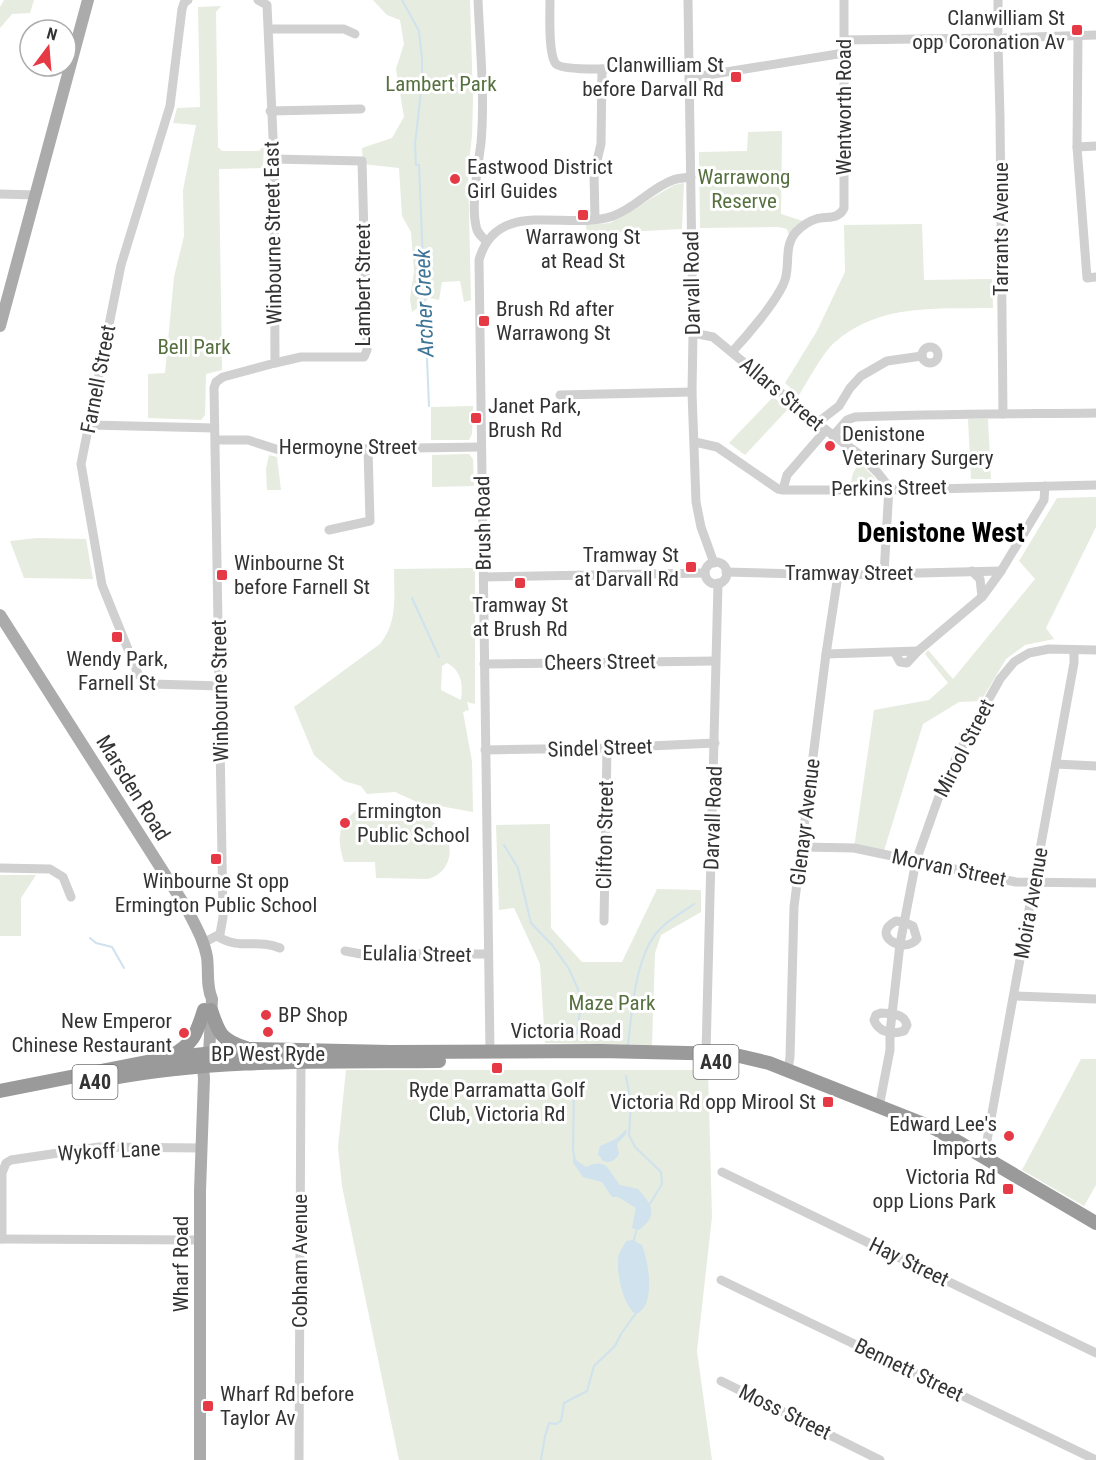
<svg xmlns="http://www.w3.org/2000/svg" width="1096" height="1460" font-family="'Roboto Condensed',sans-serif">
<rect width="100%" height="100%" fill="#fff"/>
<g fill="#e6ecdf" fill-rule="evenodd">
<polygon points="4,0 34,0 30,13 12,14 0,28 0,7"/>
<polygon points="373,0 470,0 473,99 472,136 468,169 471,300 464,302 460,281 442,282 439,300 429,298 412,312 410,299 414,271 411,232 402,216 399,168 363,164 362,148 392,138 404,117 396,69 404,44 400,20 387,15"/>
<polygon points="221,6 216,12 218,147 222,151 259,151 264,145 263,168 219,169 222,370 206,374 205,415 201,420 148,418 148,374 165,373 174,277 184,236 183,190 196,125 173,123 177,108 200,107 198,7"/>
<polygon points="782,131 781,214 803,221 789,235 787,229 778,227 700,228 699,152 747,151 748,132"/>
<polygon points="684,183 682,229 587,234 586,225 610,223 674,185"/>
<path d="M922 224 924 280 992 279 993 308C938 309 879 303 835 342 823 352 808 381 799 395L785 383 817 331 845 272 844 225Z"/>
<polygon points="773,397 788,409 745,455 729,443"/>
<polygon points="473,406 472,434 469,440 431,440 431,407"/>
<polygon points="968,419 988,419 991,479 971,479"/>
<polygon points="469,454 473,459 474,486 432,487 432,455"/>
<polygon points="269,455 277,457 281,490 267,490 266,469"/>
<polygon points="859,462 874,477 875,482 872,485 850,486 853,473"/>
<polygon points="1096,497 1096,527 1046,628 1054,639 1025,645 1006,659 981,701 959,702 923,724 883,854 854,848 874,710 929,700 948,683 925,654 928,650 953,679 1035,579 1019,561 1057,498"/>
<polygon points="37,538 86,539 93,579 24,578 10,541"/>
<path d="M475 568V704L467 702 469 710 463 712 472 761 473 812 417 802 395 792 367 794 361 786 344 781 314 755 294 707 380 644C398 622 394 597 394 569ZM447 663C462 671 463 685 461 700L441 690 442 666Z"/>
<path d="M358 809C368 812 379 818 389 819 402 820 421 816 431 821 456 834 457 871 428 879L376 878 375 862H344C337 838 337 825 358 809Z"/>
<polygon points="550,824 551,928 582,962 622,962 657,889 701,890 701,912 661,935 655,953 652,1045 545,1043 540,964 514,908 499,910 496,825"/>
<polygon points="0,875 36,875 21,898 21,936 0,936"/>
<polygon points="1081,1059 1096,1059 1096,1185 1084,1206 1022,1170"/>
<polygon points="346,1070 708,1070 712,1217 697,1351 712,1460 399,1460 342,1186 338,1147"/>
</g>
<g fill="#cfe2ee">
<path d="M627 1129 626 1134 617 1144 619 1154C615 1160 610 1164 603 1161L598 1154 600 1146 616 1139Z"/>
<path d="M573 1158 586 1167C607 1157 608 1170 620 1185L638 1189C652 1205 659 1215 639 1230L632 1228 636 1208 618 1197H612L602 1182 583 1177 573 1163Z"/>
<path d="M633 1240 642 1245C649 1263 656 1306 636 1314 623 1306 615 1270 619 1254 621 1250 624 1245 626 1241Z"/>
</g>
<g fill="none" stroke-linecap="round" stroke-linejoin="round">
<g stroke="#cfe2ee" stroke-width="2">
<polyline points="402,0 419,31 422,59 422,83 415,144 416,165 419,165 429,406"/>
<polyline points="412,598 439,657"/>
<polyline points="504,845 518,868 531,923 553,946 569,969 578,989 580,1011 577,1034"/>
<polyline points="90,938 96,943 112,947 124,968"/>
<path d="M628 1045C632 1012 635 954 660 929 670 919 683 912 694 904"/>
<polyline points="626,1076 631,1103 629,1135 635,1147 661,1172 662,1184 648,1207"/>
<polyline points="574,1094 573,1150 575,1160"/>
<polyline points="633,1243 637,1228"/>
<polyline points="541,1460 545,1436 549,1423 556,1424 561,1421 564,1403 587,1391 594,1366 615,1346 621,1334 636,1313"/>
</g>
<g stroke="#d0d0d0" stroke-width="9">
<polyline points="188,0 184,3 182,9 170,106 121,265 81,464 102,585 138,674 146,682 153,684 220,686"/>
<path d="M478 0C480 47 485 96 481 143 478 166 471 204 476 226 477 233 481 236 486 241"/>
<path d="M550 0C550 13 548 55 556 64 565 74 669 66 689 66"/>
<polyline points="688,0 693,333 692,392 696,502 701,527 714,563"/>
<polyline points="270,29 344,29 355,34"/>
<polyline points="998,32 998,0"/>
<polyline points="1078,36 1077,147 1087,278 1096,277"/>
<polyline points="1004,38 1096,35"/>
<polyline points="844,40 992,38"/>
<polyline points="998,43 1000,117 1003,414"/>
<polyline points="689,78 844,53"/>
<polyline points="270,111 361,109"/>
<polyline points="1077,147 1096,146"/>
<polyline points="274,159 362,161 367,350 364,357 301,357 275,363"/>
<polyline points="0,194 36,195"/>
<polyline points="595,219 594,173 601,144 602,69"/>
<polyline points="693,333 713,337 826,430 859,454 878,473 889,487 884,574"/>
<circle cx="930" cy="355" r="8"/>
<path d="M732 352C747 336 774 304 783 285 792 268 782 248 796 232 801 227 809 221 816 219 826 216 839 220 844 208V0"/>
<polyline points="560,395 692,392"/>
<polyline points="817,423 839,406 850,388 861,376 887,361 922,356"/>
<polyline points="90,425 214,428"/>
<path d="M833 436 847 420 855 417C935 414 1015 414 1096 413"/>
<polyline points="216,440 248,440 279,450 481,447"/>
<polyline points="695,442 717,447 778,489 783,490 889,490 1096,485"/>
<polyline points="783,489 787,475 826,430"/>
<polyline points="329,530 370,521 368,449"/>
<circle cx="716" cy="573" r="11"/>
<polyline points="972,571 980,579 982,597"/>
<polyline points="726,572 838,575 1001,571"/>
<polyline points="484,577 705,573"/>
<polyline points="895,653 900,662 907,663 918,651 982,597 988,589 1001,571 1044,500 1045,486"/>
<polyline points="826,654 918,651"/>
<polyline points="484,664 715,661"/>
<polyline points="485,750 607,748 715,743"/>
<polyline points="1056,764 1096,766"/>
<polyline points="802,847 854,848 1016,882 1096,883"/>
<polyline points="0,868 50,869 63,877 71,897"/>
<polyline points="604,921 607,748"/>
<path d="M896 921 904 922 913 926 917 939C904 955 869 935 896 921Z"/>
<path d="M217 936C240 951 257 938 280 948"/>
<polyline points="203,943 220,934 223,917 214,388 216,382 223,377 275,363 274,159 267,5 258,0"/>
<polyline points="345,951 361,954 488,954"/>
<polyline points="1015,996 1096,999"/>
<path d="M881 1013C891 1014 904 1013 907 1025L904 1031C892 1035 878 1032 874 1020L876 1015Z"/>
<path d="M490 1052 479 260C497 196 567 232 613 216 635 208 651 188 673 180 678 178 685 178 691 177"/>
<polyline points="706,1053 718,583"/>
<polyline points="788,1070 790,1057 794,907 826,654 838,575"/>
<polyline points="879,1107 890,1050 890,1032 900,944 916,861 938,799 957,756 1000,679 1014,662 1029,653 1049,649 1096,650"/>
<polyline points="984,1157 1074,663 1074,650"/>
<polyline points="722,1172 1096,1353"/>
<polyline points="0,1239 200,1240"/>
<polyline points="2,1239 2,1173 6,1163 11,1160 99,1147 201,1148"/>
<polyline points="721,1280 1096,1460"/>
<polyline points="721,1381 880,1460"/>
<polyline points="299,1460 301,1061"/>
</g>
<g stroke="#ababab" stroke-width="12">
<polyline points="0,326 88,0"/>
<path d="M0 615 187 909C195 925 204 940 207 957 209 972 206 986 212 999L209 1054 206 1061"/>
<polyline points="200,1460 200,1191 204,1078 202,1059"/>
</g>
<g stroke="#9a9a9a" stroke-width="14">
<path d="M211 1010C219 1034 221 1040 246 1048"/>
<path d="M171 1056C194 1043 196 1035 204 1010"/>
<path d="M108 1079C217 1058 329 1062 439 1061"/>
<polyline points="0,1091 167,1058 251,1049 390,1052 601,1051 731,1054 769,1063 936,1129 1096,1223"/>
</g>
</g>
<g fill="#e63946" stroke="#fff" stroke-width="2">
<rect x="1071" y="24" width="12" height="12" rx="3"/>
<rect x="730" y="71" width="12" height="12" rx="3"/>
<circle cx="455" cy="179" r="6"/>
<rect x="577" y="209" width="12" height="12" rx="3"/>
<rect x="478" y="315" width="12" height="12" rx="3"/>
<rect x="470" y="412" width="12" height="12" rx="3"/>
<circle cx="830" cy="446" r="6"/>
<rect x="685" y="561" width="12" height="12" rx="3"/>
<rect x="216" y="569" width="12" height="12" rx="3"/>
<rect x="514" y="577" width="12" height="12" rx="3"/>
<rect x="111" y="631" width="12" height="12" rx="3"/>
<circle cx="345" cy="823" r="6"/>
<rect x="210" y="853" width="12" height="12" rx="3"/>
<circle cx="266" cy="1015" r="6"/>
<circle cx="268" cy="1032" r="6"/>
<circle cx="184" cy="1033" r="6"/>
<rect x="491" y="1062" width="12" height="12" rx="3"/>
<rect x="822" y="1096" width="12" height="12" rx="3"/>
<circle cx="1009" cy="1136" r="6"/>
<rect x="1002" y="1183" width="12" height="12" rx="3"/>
<rect x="202" y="1400" width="12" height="12" rx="3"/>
</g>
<g text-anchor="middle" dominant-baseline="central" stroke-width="6" stroke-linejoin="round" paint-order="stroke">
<g fill="#fff" stroke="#707070" stroke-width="1.5">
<rect x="693.5" y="1045" width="45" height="34" rx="4.5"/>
<rect x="72.5" y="1065" width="45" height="34" rx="4.5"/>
</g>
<g font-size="20" font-weight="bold" fill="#333">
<text x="716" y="1062">A40</text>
<text x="95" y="1082">A40</text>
</g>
<g font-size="21" fill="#333" stroke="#fff" text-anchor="start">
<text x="1065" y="18" text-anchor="end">Clanwilliam St<tspan x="1065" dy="24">opp Coronation Av</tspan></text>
<text x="724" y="65" text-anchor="end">Clanwilliam St<tspan x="724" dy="24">before Darvall Rd</tspan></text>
<text x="467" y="167">Eastwood District<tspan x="467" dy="24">Girl Guides</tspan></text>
<text x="583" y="237" text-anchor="middle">Warrawong St<tspan x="583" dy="24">at Read St</tspan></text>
<text x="496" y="309">Brush Rd after<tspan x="496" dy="24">Warrawong St</tspan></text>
<text x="488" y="406">Janet Park,<tspan x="488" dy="24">Brush Rd</tspan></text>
<text x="842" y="434">Denistone<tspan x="842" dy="24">Veterinary Surgery</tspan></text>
<text x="679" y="555" text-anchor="end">Tramway St<tspan x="679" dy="24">at Darvall Rd</tspan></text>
<text x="234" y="563">Winbourne St<tspan x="234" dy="24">before Farnell St</tspan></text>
<text x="520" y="605" text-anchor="middle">Tramway St<tspan x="520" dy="24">at Brush Rd</tspan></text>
<text x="117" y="659" text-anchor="middle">Wendy Park,<tspan x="117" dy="24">Farnell St</tspan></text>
<text x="357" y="811">Ermington<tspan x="357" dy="24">Public School</tspan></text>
<text x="216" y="881" text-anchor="middle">Winbourne St opp<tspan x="216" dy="24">Ermington Public School</tspan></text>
<text x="278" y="1015">BP Shop</text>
<text x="172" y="1021" text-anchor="end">New Emperor<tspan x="172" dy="24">Chinese Restaurant</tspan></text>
<text x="268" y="1054" text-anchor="middle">BP West Ryde</text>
<text x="497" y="1090" text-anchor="middle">Ryde Parramatta Golf<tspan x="497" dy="24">Club, Victoria Rd</tspan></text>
<text x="816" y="1102" text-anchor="end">Victoria Rd opp Mirool St</text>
<text x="997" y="1124" text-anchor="end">Edward Lee's<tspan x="997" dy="24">Imports</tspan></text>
<text x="996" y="1177" text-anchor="end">Victoria Rd<tspan x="996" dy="24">opp Lions Park</tspan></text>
<text x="220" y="1394">Wharf Rd before<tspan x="220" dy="24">Taylor Av</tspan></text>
</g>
<g font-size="21" fill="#56703f" stroke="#fff">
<text x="441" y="84">Lambert Park</text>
<text x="744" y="177">Warrawong<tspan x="744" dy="24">Reserve</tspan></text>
<text x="194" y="347">Bell Park</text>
<text x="612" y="1003">Maze Park</text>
</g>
<g font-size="21" fill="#333" stroke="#fff">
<text transform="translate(844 107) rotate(-90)">Wentworth Road</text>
<text transform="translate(1001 229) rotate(-90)">Tarrants Avenue</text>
<text transform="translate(273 233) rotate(-91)">Winbourne Street East</text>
<text transform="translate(692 283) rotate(-91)">Darvall Road</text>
<text transform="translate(363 285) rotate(-90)">Lambert Street</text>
<text transform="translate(98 379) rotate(-79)">Farnell Street</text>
<text transform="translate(782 394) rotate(40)">Allars Street</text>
<text x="348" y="447">Hermoyne Street</text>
<text transform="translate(889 488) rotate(-1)">Perkins Street</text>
<text transform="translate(483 523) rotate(-91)">Brush Road</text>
<text x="849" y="573">Tramway Street</text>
<text transform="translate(600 662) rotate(-1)">Cheers Street</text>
<text transform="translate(220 691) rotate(-91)">Winbourne Street</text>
<text transform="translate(600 748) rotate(-2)">Sindel Street</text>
<text transform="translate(964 748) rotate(-63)">Mirool Street</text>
<text transform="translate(133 788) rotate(58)">Marsden Road</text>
<text transform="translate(713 818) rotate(-88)">Darvall Road</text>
<text transform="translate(805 822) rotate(-83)">Glenayr Avenue</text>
<text transform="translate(605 835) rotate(-89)">Clifton Street</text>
<text transform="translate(949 868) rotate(12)">Morvan Street</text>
<text transform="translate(1031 903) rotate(-80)">Moira Avenue</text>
<text transform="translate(417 954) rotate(1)">Eulalia Street</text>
<text x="566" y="1031">Victoria Road</text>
<text transform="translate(109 1151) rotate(-3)">Wykoff Lane</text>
<text transform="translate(300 1261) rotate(-90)">Cobham Avenue</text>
<text transform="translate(909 1262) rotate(26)">Hay Street</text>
<text transform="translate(181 1264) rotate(-90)">Wharf Road</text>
<text transform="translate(909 1370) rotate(26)">Bennett Street</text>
<text transform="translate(785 1412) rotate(26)">Moss Street</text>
</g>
<g font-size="22" font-style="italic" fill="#3f7597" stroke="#fff">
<text transform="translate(424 303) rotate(-92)">Archer Creek</text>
</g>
<g font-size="27" font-weight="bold" fill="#000" stroke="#fff">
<text x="941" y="533">Denistone West</text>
</g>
</g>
<g transform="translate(48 48) rotate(16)"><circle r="28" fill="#ffffff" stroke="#adadad" stroke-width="1.5"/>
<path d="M0-4.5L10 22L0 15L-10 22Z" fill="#e63946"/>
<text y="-9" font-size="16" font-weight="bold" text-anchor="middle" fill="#333333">N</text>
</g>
</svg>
